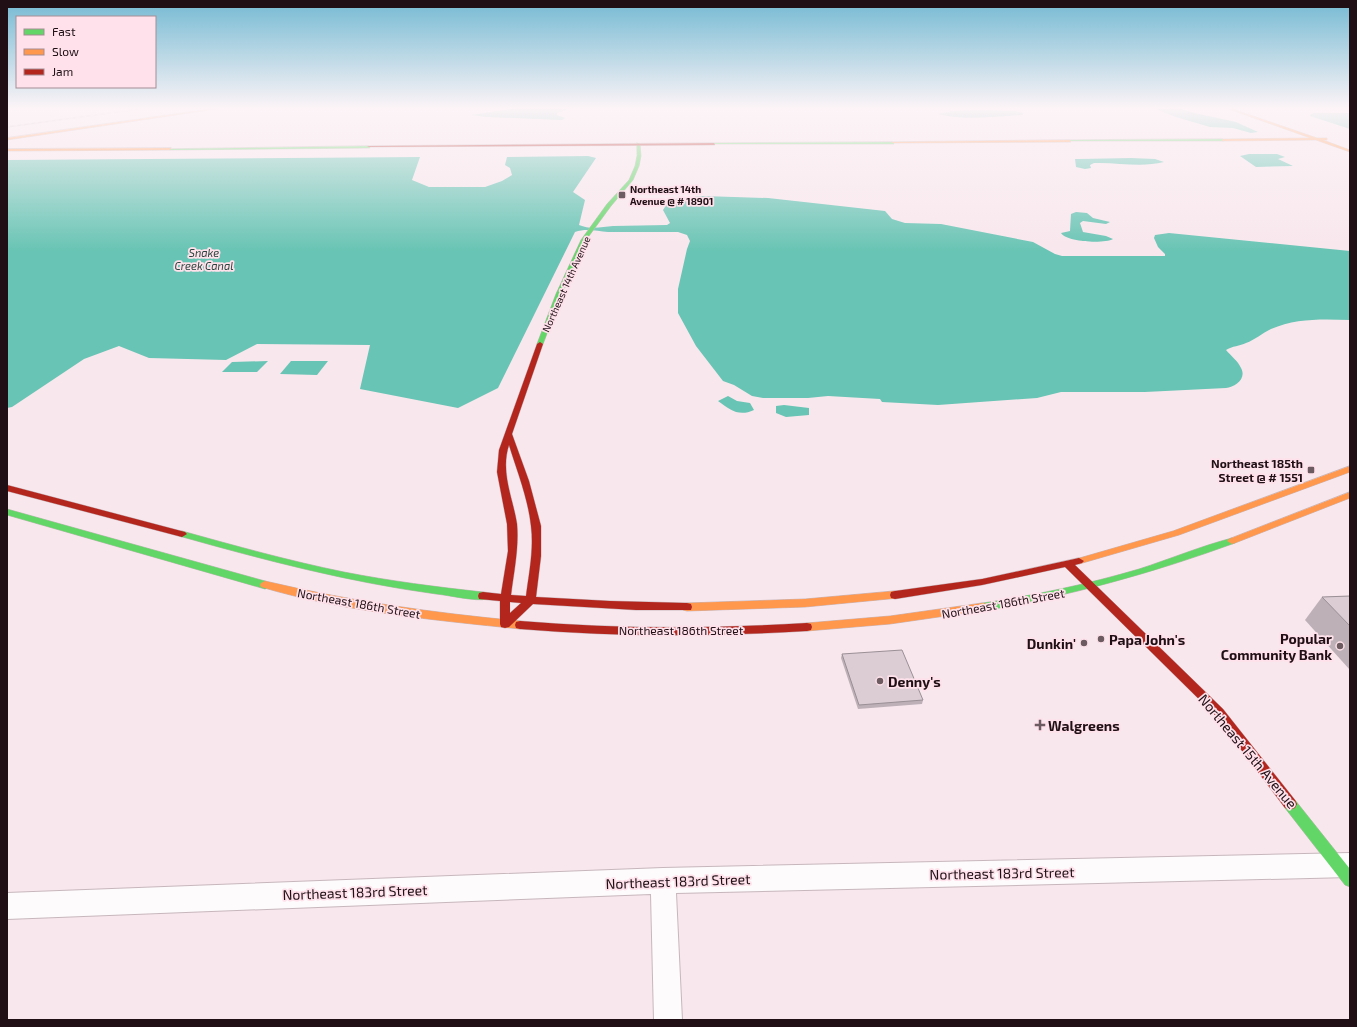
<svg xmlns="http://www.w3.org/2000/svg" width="1357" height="1027" font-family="'Exo 2',sans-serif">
<rect width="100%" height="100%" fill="#f8e7ed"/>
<g fill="#68c4b4">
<polygon points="537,107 607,107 598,109 572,108 557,113 557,115 565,118 562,120 488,117 471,115 511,109"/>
<polygon points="1151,107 1175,107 1190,112 1236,122 1258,132 1251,133 1233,128 1210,127 1176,117"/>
<path d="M980 110 1011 111 1024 113 1022 115C995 116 964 121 938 114L953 111Z"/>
<polygon points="1313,113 1350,113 1350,129 1310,116 1310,115"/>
<polygon points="1249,154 1277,154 1285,157 1278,159 1293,166 1256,167 1240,156"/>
<path d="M588 156 596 158 573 192 585 200 579 225C591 230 602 227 613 226L667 225 670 223 663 210 667 204 675 199 703 196 768 198 885 211 892 219 905 223 941 224 1033 242 1055 254 1062 256H1165V254L1158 247 1154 238 1155 235 1169 233 1350 251V320C1323 319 1296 318 1271 329 1262 333 1255 340 1246 343 1240 346 1232 346 1226 350 1231 356 1238 361 1241 368 1247 379 1235 387 1226 388L1145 392H1061L1037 398 938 405 882 402 880 399 828 396 808 398H763L752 396 734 385 723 381 696 346 678 313V289L687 249 690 241 687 235 678 232H608C597 231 586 228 575 232L498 388 458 408 360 389 370 345 257 344 226 360 149 358 119 346 84 359 12 407 7 408V160L420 157 412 180 429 187H485L502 181 512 175 510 168 505 165 507 157Z"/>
<path d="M1131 158 1155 159 1164 162C1140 168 1118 162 1094 163L1090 165 1091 168 1085 169 1076 167 1075 159H1079Z"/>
<path d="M1076 212 1087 213 1093 218 1110 222 1106 224 1083 221 1080 223 1083 232 1106 236 1113 239C1104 244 1066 242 1061 233L1070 231 1071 214Z"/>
<polygon points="268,361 257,372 222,372 232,362"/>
<polygon points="291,361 328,361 317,375 280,374"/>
<path d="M728 396 737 401 750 403 754 410C739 417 730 410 718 401Z"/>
<polygon points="784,405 809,408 809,415 786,417 776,413 776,406"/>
</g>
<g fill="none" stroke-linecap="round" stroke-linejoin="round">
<defs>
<polygon id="street" points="1350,853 1350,877 676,893 682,1020 654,1020 651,894 7,919 7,893 663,868"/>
<g id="fast">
<polygon points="1223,139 1224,141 1068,141 1070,140"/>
<polygon points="893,142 894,144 712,144 714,143"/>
<polygon points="637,143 640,144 641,156 639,166 633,180 611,206 586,240 562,294 543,344 538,345 537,344 556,294 581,240 607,204 629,180 635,166 637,156"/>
<polygon points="369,146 370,148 170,150 168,149"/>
<polygon points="7,509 265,581 269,583 270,585 269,587 265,589 7,515"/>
<path d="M182 531C236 546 290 561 344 572 390 581 437 587 483 592L487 593 488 596 487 599C476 602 448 595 436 594 348 582 264 560 179 536L177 534 179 532Z"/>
<path d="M1232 538 1235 539 1237 541 1235 543C1153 573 1069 596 983 611L979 610 978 607 979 604 983 603C1036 595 1088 584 1139 569 1170 559 1201 546 1232 538Z"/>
<polygon points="1290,798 1295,800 1350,869 1350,887 1345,885 1285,808 1283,804 1285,800"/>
</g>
<g id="slow">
<polygon points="223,107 230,107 7,140 7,138"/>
<polygon points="1223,107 1227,107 1317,138 1327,138 1327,140 1323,140 1350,150 1350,152 1316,140 1222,141 1223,139 1310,138"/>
<polygon points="1070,140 1071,142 891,143 893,142"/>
<polygon points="171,148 170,150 7,151 7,149"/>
<polygon points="1350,466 1350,472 1179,535 1079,564 1074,561 1076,559 1173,531"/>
<polygon points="1350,492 1350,498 1235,543 1232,544 1227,541 1229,539"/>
<path d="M265 581C349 601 434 613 520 621L524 622 525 625 524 628 520 629C434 620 345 612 261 587L260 585 261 583Z"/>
<polygon points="895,591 899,592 900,595 899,598 805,607 687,611 683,610 682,607 683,604 687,603 805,599"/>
<polygon points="983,603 987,604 988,607 987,610 890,624 807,631 803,630 802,627 803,624 807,623 890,616"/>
</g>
<g id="jam">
<polygon points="714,143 715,145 367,147 369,146"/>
<path d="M540 342 543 344 512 434 529 481 541 526V556L536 597 610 601 687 603 691 604 692 607 691 610H636L533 604 509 627 505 628 501 627 500 624V601L479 599 478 596 479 593 483 592 501 594 508 551 507 524 497 472 499 450 537 344ZM509 445C517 471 528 498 531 526 534 549 529 573 526 596L511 595C514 571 519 548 517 524 513 498 500 472 509 445ZM510 602 521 603 510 613Z"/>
<polygon points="7,485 185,532 187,534 182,537 7,491"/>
<polygon points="1079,558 1084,561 1082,563 1075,565 1223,709 1295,800 1297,804 1295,808 1290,810 1285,808 1215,715 1065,567 982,585 895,599 891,598 890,595 891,592 895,591 982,579"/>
<path d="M520 621C616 629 711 629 807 623L811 624 812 627 811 630 807 631C711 637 616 637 520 629L516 628 515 625 516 622Z"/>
</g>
</defs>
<use href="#street" stroke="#c7b7bc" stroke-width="2"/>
<use href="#fast" stroke="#c7b7bc" stroke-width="1"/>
<use href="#slow" stroke="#c7b7bc" stroke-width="1"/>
<use href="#jam" stroke="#c7b7bc" stroke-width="1"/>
<use href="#street" fill="#fefbfc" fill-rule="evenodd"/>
<use href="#fast" fill="#63d668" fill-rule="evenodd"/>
<use href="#slow" fill="#ff974d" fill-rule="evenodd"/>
<use href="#jam" fill="#b3261e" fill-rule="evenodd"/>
<defs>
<polyline id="rail" points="7,127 154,107"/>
</defs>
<use href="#rail" stroke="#bebabc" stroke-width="1.5"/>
<use href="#rail" stroke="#fee1ea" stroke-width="1" stroke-dasharray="3.5" stroke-linecap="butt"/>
</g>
<g fill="#bdb0b7">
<polygon points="1350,596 1350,670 1305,620 1322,597"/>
<polygon points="842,654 923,700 922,704 858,709 841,658"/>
</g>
<g fill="#dccdd5" stroke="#9a9095">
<polygon points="1350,596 1350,626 1322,597"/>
<polygon points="902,650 923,700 859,705 842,654"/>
</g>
<linearGradient id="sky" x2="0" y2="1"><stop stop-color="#75bad3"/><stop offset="0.43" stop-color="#fcf4f7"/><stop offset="1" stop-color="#fcf4f7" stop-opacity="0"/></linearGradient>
<rect width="1357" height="251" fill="url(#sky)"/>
<g fill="#6c5b61" stroke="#fee1ea" stroke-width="1.5">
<rect x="618" y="191" width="8" height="8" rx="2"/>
<rect x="1307" y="466" width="8" height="8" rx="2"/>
<circle cx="1101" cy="639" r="4"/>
<circle cx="1084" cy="643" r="4"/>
<circle cx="1340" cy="646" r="4"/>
<circle cx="880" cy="681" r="4"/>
<path d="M1038 719h4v4h4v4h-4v4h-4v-4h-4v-4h4z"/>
</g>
<g text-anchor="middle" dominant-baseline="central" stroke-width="3.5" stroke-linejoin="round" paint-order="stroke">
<g font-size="10" font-weight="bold" fill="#201016" stroke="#fee1ea" text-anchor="start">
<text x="630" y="189">Northeast 14th<tspan x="630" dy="12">Avenue @ # 18901</tspan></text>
</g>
<g font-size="10" fill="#201016" stroke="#fee1ea">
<text transform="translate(566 284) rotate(-66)">Northeast 14th Avenue</text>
</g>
<g font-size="11" font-style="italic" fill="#28433d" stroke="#fee1ea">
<text x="204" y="252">Snake<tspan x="204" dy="13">Creek Canal</tspan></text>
</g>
<g font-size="12" font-weight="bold" fill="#201016" stroke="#fee1ea" text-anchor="end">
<text x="1303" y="463">Northeast 185th<tspan x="1303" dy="14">Street @ # 1551</tspan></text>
</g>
<g font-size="12" fill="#201016" stroke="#fee1ea">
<text transform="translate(359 603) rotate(10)">Northeast 186th Street</text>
<text transform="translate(1003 603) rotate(-10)">Northeast 186th Street</text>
<text x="681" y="630">Northeast 186th Street</text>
</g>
<g font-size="14" font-weight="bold" fill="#201016" stroke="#fee1ea" text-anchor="start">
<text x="1332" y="638" text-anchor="end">Popular<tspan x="1332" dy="16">Community Bank</tspan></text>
<text x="1109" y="639">Papa John's</text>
<text x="1076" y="643" text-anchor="end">Dunkin'</text>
<text x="888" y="681">Denny's</text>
<text x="1048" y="725">Walgreens</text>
</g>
<g font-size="14" fill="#201016" stroke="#fee1ea">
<text transform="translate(1248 751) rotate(50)">Northeast 15th Avenue</text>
<text transform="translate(1002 873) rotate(-1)">Northeast 183rd Street</text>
<text transform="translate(678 881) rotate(-2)">Northeast 183rd Street</text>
<text transform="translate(355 892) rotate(-2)">Northeast 183rd Street</text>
</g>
</g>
<rect width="1357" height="1027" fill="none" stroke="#201016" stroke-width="16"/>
<rect x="16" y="16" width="140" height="72" fill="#fee1ea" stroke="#a58d95"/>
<rect x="24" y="29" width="20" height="6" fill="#63d668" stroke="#a58d95"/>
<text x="52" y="36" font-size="12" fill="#201016">Fast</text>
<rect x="24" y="49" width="20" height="6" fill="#ff974d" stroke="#a58d95"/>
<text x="52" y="56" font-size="12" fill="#201016">Slow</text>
<rect x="24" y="69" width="20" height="6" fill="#b3261e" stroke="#a58d95"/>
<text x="52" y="76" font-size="12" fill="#201016">Jam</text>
</svg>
